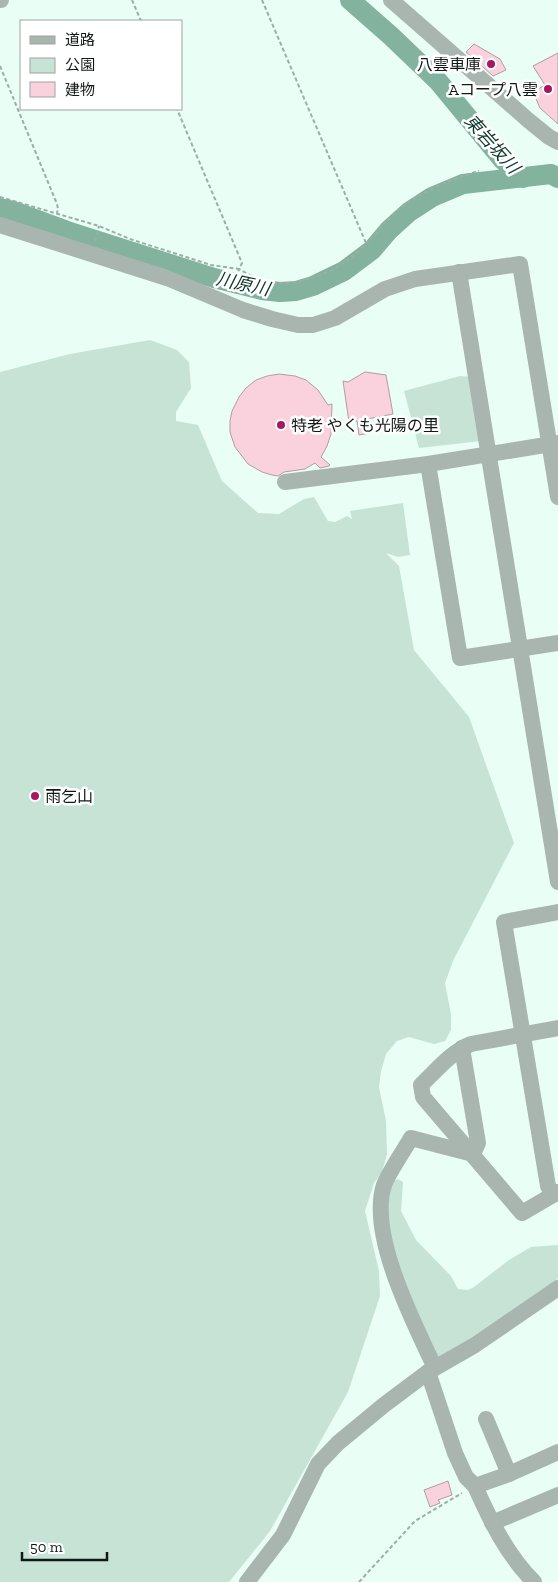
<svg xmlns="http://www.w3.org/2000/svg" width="558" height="1582" font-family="'Zilla Slab','Noto Sans JP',serif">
<rect width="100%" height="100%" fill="#e9fef4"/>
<g fill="#c6e3d6">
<polygon points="150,340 177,350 189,362 191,388 176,412 176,421 198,425 222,481 258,513 279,514 304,499 314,497 328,521 335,522 347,516 352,519 350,511 403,503 410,555 398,557 386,553 399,566 414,650 469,717 514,843 453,961 445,983 451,1014 451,1030 445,1041 434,1044 409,1037 397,1041 386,1054 381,1071 379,1087 386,1121 387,1154 382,1172 374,1183 365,1211 379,1271 380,1296 348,1392 270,1531 229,1582 0,1582 0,372 70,354"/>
<polygon points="460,376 472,377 481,441 419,448 404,391"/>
<polygon points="398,1179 403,1182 401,1211 416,1240 451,1276 458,1289 468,1290 474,1287 509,1260 531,1247 558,1245 558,1278 554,1283 537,1293 528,1302 445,1359 436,1357 385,1237 391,1182"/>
</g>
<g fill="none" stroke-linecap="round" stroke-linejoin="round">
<g stroke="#83b29e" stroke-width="20">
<polyline points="350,0 391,36 438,81 502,159 523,178"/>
<polyline points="0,208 13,211 67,231 214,278 262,290 280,292 296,291 313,286 344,271 372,250 389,230 409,212 432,197 463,184 551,174 558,178"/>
</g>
</g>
<g fill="#f9d2de" stroke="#b59ba3">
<polygon points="474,44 500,59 506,70 493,76 466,52"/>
<polygon points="558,53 558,124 540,108 533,92 545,85 533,66"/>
<polygon points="365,372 386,375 393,414 367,419 370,433 359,435 357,421 349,422 343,381 348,382"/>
<polygon points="279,374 295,376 306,380 318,390 328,405 332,404 331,434 327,446 321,457 330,465 329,466 320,468 315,463 305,469 284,472 278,476 272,475 262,472 248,464 235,447 230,432 230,421 232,411 239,397 246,388 256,380 267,376"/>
<polygon points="448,1481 452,1495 438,1500 440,1503 430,1507 424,1490"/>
</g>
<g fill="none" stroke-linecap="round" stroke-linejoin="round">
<g stroke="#9daea6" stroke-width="2" stroke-dasharray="4 2.5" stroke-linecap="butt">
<polyline points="132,0 141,21"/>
<polyline points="262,0 366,243"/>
<polyline points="0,66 57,204 58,209 57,213"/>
<polyline points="0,197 99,226 130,239 211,265 239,269 242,263 177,109"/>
<polyline points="95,241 99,226"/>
<path d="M233 290 239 269C249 275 259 280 271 282 296 287 329 274 349 259 369 245 382 223 401 208 425 190 451 179 479 171"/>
<polyline points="359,1582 415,1521 462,1493"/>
</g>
<g stroke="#a9b5af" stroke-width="16">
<polyline points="0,0 1,0"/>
<polyline points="391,0 528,120 549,137 558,142"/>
<polyline points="0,225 167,278 243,310 272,319 298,325 313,325 335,318 385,289 415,279 520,264 558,497"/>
<polyline points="459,272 558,882"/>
<polyline points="428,464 460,658 558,643"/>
<polyline points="285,482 428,464 558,443"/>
<path d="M558 1028 471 1044C451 1052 437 1070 421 1085L423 1097 522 1213 558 1192"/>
<polyline points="553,1195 548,1186 504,922 558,912"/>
<path d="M435 1368C414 1323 368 1235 384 1185 389 1172 403 1152 411 1138L473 1154 478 1143 462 1048"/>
<polyline points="486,1419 509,1474"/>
<polyline points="475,1486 466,1477 455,1453 428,1372 475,1345 558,1288"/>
<polyline points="492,1523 558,1495"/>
<polyline points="247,1582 283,1535 318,1464 338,1443 384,1405 428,1372"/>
<path d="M534 1582C507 1555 490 1520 475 1486L509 1474 558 1452"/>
</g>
</g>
<g fill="#a5195e" stroke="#fff" stroke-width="2">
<circle cx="491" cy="64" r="5"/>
<circle cx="548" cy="89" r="5"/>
<circle cx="281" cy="425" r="5"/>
<circle cx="35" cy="796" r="5"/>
</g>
<g text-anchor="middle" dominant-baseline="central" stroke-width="5" stroke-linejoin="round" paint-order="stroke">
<g font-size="16" fill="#101915" stroke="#fff" text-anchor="end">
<text x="481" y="64">八雲車庫</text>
<text x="538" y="89">Aコープ八雲</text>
<text x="291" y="425" text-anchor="start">特老 やくも光陽の里</text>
<text x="45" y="796" text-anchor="start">雨乞山</text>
</g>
<g font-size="18" font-style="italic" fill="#0e3829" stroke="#fff">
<text transform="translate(492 144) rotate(48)">東岩坂川</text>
<text transform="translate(243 284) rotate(12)">川原川</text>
</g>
</g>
<rect x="20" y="20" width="162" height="90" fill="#ffffff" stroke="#9fa3a1"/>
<rect x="30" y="36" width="25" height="8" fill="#a9b5af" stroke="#9fa3a1"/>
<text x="65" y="45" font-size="15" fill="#101915">道路</text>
<rect x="30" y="58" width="25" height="15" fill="#c6e3d6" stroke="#9fa3a1"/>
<text x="65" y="70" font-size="15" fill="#101915">公園</text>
<rect x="30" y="82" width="25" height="15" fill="#f9d2de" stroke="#9fa3a1"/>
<text x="65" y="95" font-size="15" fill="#101915">建物</text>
<path d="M22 1552v8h85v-8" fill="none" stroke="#101915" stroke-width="2.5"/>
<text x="30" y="1552" font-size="15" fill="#101915" stroke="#ffffff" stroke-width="4" paint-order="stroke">50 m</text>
</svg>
